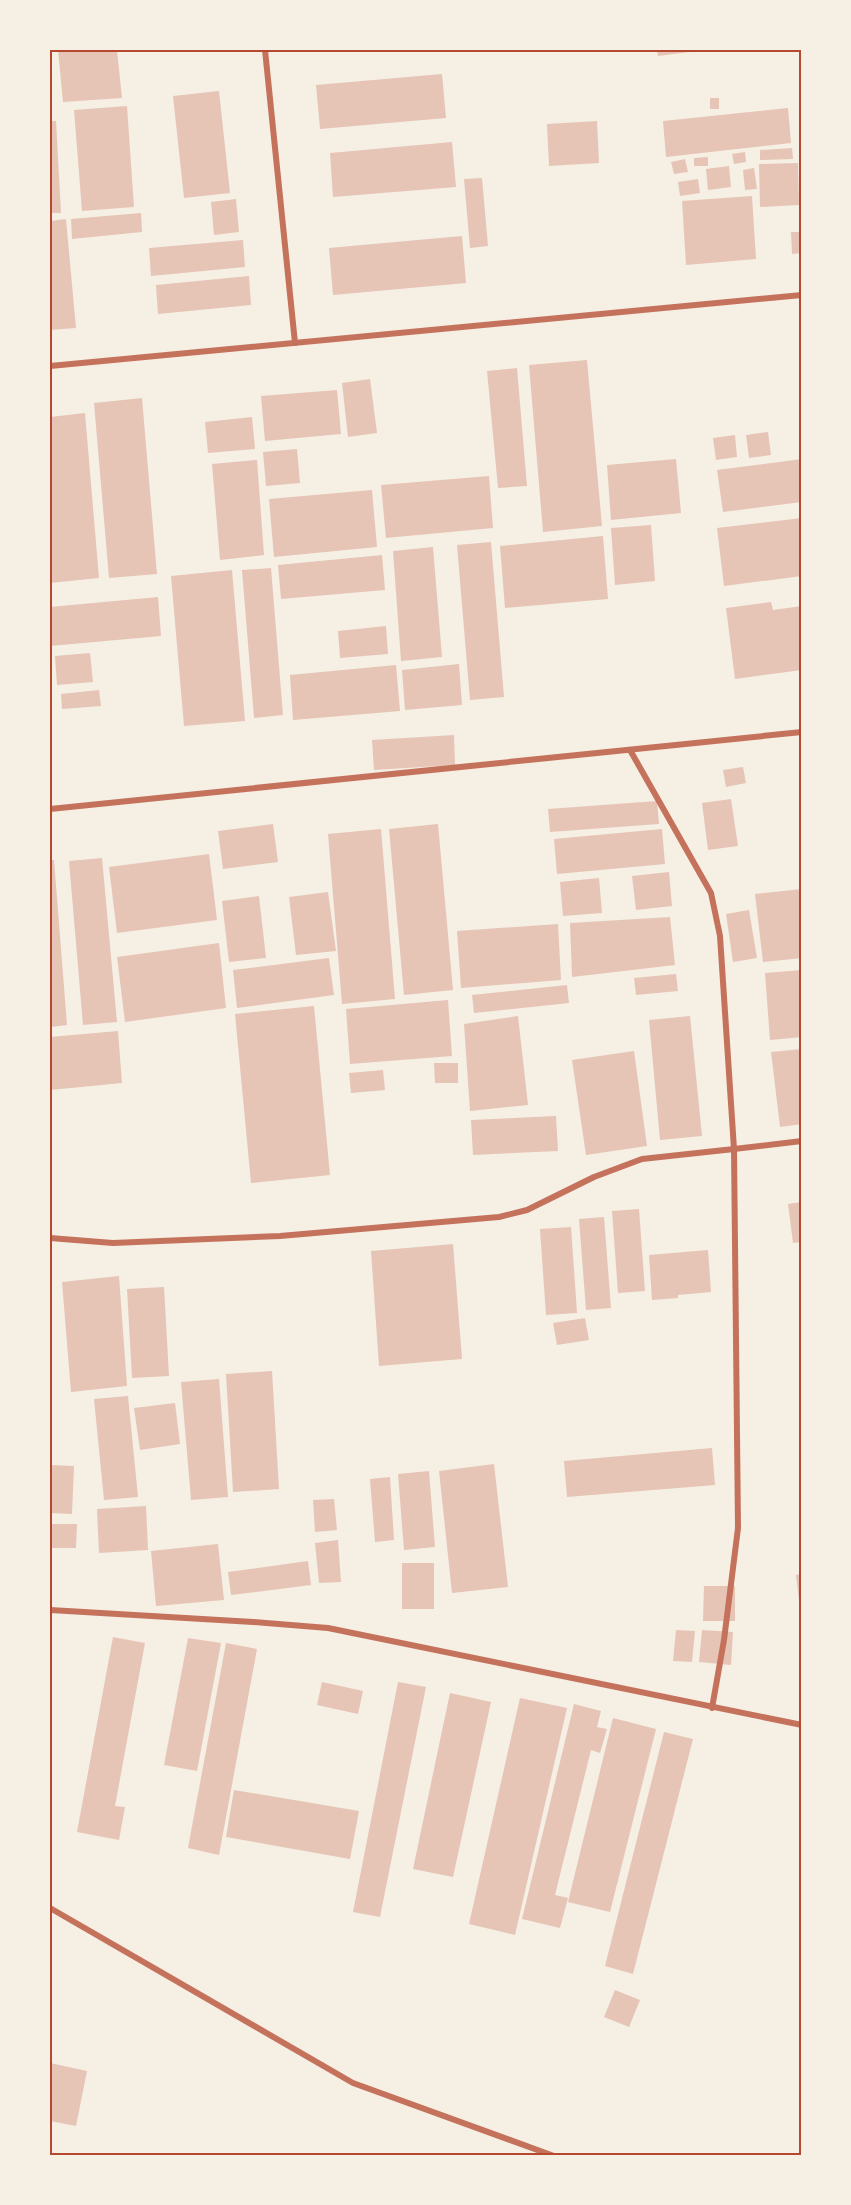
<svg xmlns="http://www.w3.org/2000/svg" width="851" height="2205" font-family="'Titillium Web',sans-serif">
<rect width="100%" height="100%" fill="#f6efe4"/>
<g fill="#e6c5b7">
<polygon points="58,50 117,50 122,98 63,102"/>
<polygon points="657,50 697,50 697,51 658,56"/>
<polygon points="442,74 446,118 320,129 316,85"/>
<polygon points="219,91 230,193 184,198 173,96"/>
<rect x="710" y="98" width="9" height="11"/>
<polygon points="127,106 134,207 82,211 74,110"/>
<polygon points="788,108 791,143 666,157 663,121"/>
<polygon points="50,121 56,121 61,213 50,213"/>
<polygon points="597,121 599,163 549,166 547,124"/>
<polygon points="452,142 456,187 333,197 330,153"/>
<polygon points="792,148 793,159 760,160 760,150"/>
<polygon points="745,152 746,162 734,164 732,154"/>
<polygon points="708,157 708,166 694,166 694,158"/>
<polygon points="685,159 688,172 674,174 671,162"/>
<polygon points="798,163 799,205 760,207 759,164"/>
<polygon points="729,166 731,187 708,190 706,169"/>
<polygon points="754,168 757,189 745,190 743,170"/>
<polygon points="482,178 488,246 470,248 464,179"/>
<polygon points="698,179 700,193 680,196 678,182"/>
<polygon points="752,196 756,259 686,265 682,201"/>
<polygon points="236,199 239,232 214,235 211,202"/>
<polygon points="141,213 142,232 72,239 71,219"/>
<polygon points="66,219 76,328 50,330 50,221"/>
<polygon points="791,232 802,232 802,253 792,254"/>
<polygon points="462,236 466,283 333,295 329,248"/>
<polygon points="243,240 245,267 151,276 149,248"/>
<polygon points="249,276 251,305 158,314 156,285"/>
<polygon points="587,360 602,526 543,532 529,365"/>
<polygon points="517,368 527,486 498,488 487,371"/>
<polygon points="370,379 377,433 348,437 342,383"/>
<polygon points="337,390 341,434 265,441 261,396"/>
<polygon points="142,398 157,574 109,578 94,403"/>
<polygon points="85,413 99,578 50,583 50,417"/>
<polygon points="252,417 255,449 208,453 205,422"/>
<polygon points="768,432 771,455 749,458 746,435"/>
<polygon points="735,435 737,457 716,460 713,438"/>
<polygon points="297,449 300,483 266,486 263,452"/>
<polygon points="676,459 681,513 611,520 607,465"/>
<polygon points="802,459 802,502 723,512 717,470"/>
<polygon points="257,460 264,555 220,560 212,464"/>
<polygon points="489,476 493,528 386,538 381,485"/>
<polygon points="372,490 377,547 274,557 269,499"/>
<polygon points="802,518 802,576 724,586 717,528"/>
<polygon points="651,525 655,581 615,585 611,528"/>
<polygon points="603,536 608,599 505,608 500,546"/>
<polygon points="491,542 504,697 470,700 457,545"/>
<polygon points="433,547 442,657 401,661 393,551"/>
<polygon points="382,555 385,590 281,599 278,565"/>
<polygon points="271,568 283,715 254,718 242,570"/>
<polygon points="232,570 245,721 184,726 171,576"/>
<polygon points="158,597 161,636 50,646 50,607"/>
<polygon points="771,602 773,610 802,606 802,670 735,679 726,608"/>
<polygon points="386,626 388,654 340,658 338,631"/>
<polygon points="90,653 93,682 57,685 55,656"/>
<polygon points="459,664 462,705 405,710 402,670"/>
<polygon points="396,665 400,711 293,720 290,675"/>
<polygon points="99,690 101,706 62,709 61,694"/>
<polygon points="454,735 455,765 374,770 372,740"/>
<polygon points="743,767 746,783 726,787 723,770"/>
<polygon points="731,799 738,846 708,850 702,803"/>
<polygon points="657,801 659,824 550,832 548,809"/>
<polygon points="273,824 278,862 223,869 218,831"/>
<polygon points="438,824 453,990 404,995 389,829"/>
<polygon points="381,829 395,999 342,1004 328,834"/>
<polygon points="662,829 665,864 557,874 554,839"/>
<polygon points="209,854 217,920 117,933 109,867"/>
<polygon points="102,858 117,1022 83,1025 69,861"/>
<polygon points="50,860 54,860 67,1025 50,1027"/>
<polygon points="669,872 672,906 636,910 632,876"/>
<polygon points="599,878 602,913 563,916 560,882"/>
<polygon points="802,889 802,958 763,962 755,894"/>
<polygon points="328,892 336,951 296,955 289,897"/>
<polygon points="259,896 266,958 229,962 222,901"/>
<polygon points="749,910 757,958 733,962 726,914"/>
<polygon points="670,917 675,965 572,977 570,923"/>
<polygon points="558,924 561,980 461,988 457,931"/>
<polygon points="219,943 226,1008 125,1022 117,957"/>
<polygon points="329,958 334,995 237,1008 233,970"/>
<polygon points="802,970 802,1037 770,1040 765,973"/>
<polygon points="676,974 678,991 636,995 634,978"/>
<polygon points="567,985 569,1003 474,1013 472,995"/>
<polygon points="448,1000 452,1056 350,1064 346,1009"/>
<polygon points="314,1006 330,1175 251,1183 235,1014"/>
<polygon points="518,1016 528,1105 470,1111 464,1024"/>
<polygon points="690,1016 702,1136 660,1140 649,1020"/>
<polygon points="118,1031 122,1083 50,1090 50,1037"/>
<polygon points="802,1049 802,1124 780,1127 771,1052"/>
<polygon points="634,1051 647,1146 586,1155 572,1060"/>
<polygon points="434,1063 458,1063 458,1083 435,1083"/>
<polygon points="383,1070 385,1090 351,1093 349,1073"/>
<polygon points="556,1116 558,1151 473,1155 471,1120"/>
<polygon points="802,1202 802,1242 793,1243 788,1204"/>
<polygon points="639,1209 645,1291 618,1293 612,1211"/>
<polygon points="604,1217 611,1308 586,1310 579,1219"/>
<polygon points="571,1227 577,1313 546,1315 540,1229"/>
<polygon points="453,1244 462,1359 379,1366 371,1251"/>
<polygon points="708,1250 711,1292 678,1295 678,1298 652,1300 649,1255"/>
<polygon points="119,1276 127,1386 71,1392 62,1282"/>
<polygon points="164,1287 169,1376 132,1378 127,1289"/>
<polygon points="585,1318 589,1340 557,1345 553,1323"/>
<polygon points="272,1371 279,1489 233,1492 226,1374"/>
<polygon points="219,1379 228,1497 191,1500 181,1382"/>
<polygon points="128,1396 138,1497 104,1500 94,1399"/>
<polygon points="175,1403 180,1444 140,1450 134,1408"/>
<polygon points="712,1448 715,1485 567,1497 564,1461"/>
<polygon points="494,1464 508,1587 452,1593 439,1471"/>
<polygon points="50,1465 74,1466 72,1514 50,1513"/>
<polygon points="429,1471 435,1547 404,1550 398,1474"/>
<polygon points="390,1477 394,1540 375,1542 370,1479"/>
<polygon points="334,1499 337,1530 315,1532 313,1500"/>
<polygon points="146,1506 148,1550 99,1553 97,1509"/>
<polygon points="50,1524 77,1524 76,1548 50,1548"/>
<polygon points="338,1540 341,1582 319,1583 315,1543"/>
<polygon points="218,1544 224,1600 156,1606 151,1551"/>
<polygon points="308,1561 311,1585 231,1595 228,1572"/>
<rect x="402" y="1563" width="32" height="46"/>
<polygon points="802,1574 802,1609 800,1609 796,1575"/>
<polygon points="704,1586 735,1586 735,1621 703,1621"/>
<polygon points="676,1630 695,1631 692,1662 673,1661"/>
<polygon points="702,1630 733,1632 731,1665 699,1662"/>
<polygon points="113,1637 145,1643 115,1806 125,1807 119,1840 77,1832"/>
<polygon points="188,1638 221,1643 197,1771 164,1765"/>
<polygon points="226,1643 257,1649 219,1855 188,1848"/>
<polygon points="322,1682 363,1691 358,1714 317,1705"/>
<polygon points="398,1682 426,1687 380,1917 353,1912"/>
<polygon points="450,1693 491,1702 453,1877 413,1869"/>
<polygon points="520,1698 567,1708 515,1935 469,1924"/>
<polygon points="574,1704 601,1711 597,1727 607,1729 600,1753 591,1750 555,1895 568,1898 560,1928 522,1919"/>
<polygon points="613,1718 656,1729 610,1912 568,1902"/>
<polygon points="664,1732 693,1739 633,1974 605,1966"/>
<polygon points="234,1790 359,1811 350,1859 226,1837"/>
<polygon points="615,1990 640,2000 629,2027 604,2017"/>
<polygon points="50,2063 87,2071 76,2126 50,2121"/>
</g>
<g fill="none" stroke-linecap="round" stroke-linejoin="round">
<g stroke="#c5725c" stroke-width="6">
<polyline points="265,50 295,343"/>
<polyline points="50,366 802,295"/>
<polyline points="630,750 711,893 720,936 734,1149 802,1141"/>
<polyline points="50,809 802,732"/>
<polyline points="50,1238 113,1243 280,1236 499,1217 527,1210 594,1177 642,1159 734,1149 738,1528 724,1640 712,1708"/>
<polyline points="50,1610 253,1622 328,1628 802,1725"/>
<polyline points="50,1908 353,2083 554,2156"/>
</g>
</g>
<rect width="851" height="2205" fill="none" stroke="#f6efe4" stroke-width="102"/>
<rect x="51" y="51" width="749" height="2103" fill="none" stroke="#b5482f" stroke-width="2"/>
</svg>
